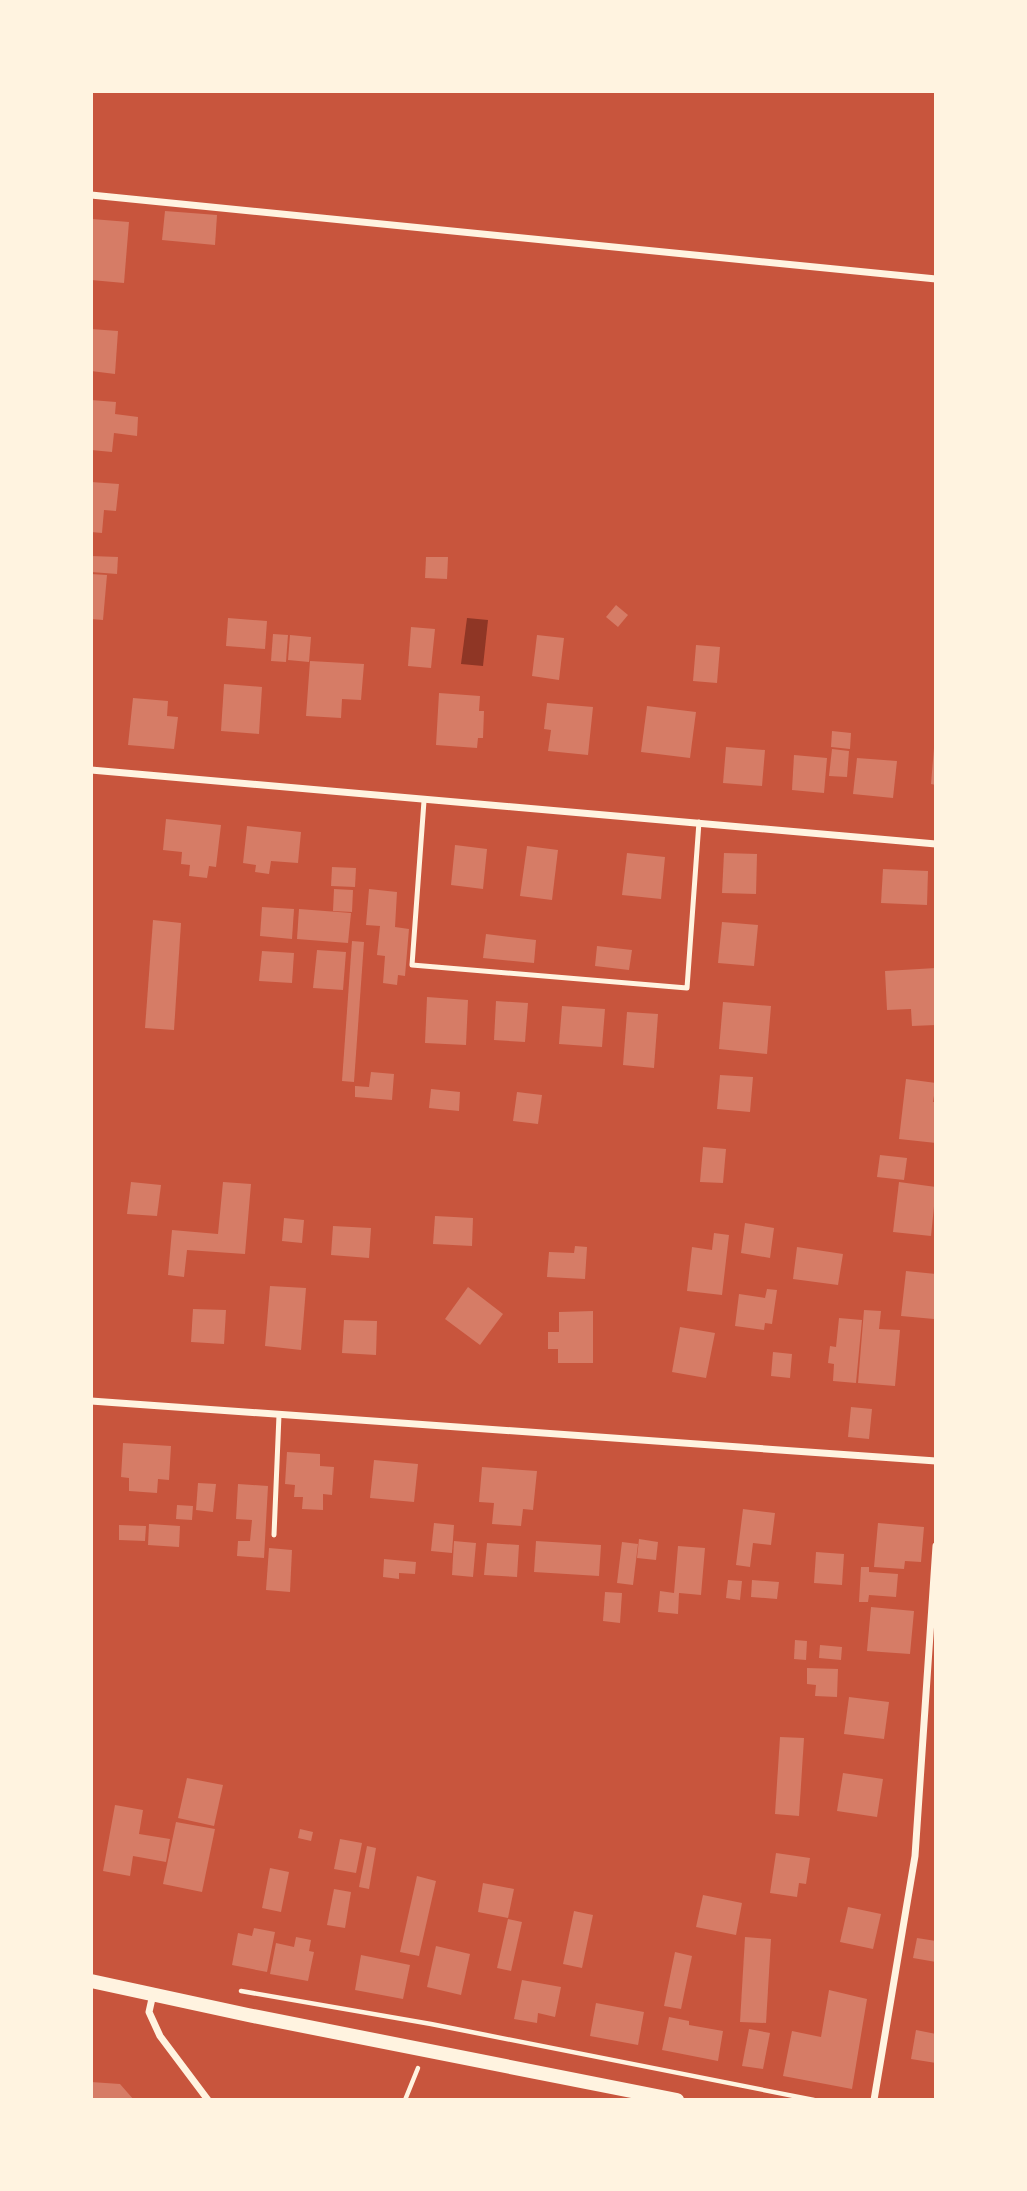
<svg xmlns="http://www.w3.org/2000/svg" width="1027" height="2191" font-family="'Nunito Sans',sans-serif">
<rect width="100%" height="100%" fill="#c8553d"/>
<polygon fill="#8f3625" points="467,618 488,620 483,666 461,664"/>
<g fill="#d67c66">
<polygon points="165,211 217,215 215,245 162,240"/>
<polygon points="92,219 129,222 124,283 91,280"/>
<polygon points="91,329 118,331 115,374 91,371"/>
<polygon points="91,400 116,402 115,414 138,417 137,436 114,433 112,452 91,450"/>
<polygon points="91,482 119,484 116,511 104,510 102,533 91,532"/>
<polygon points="91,556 118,557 117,574 91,572"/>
<polygon points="426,557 448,557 447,579 425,578"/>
<polygon points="91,574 107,575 103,620 91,619"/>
<polygon points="616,605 628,615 618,627 606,617"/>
<polygon points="228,618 267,621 265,649 226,646"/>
<polygon points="411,627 435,629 431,668 408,666"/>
<polygon points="273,634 288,635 286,662 271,661"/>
<polygon points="290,635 311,637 309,662 288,660"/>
<polygon points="537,635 564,638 559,680 532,676"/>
<polygon points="696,645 720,647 717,683 693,681"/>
<polygon points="310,661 364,664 361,700 342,699 341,718 306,716"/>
<polygon points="224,684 262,687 259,734 221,731"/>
<polygon points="439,693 480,696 479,711 484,711 483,738 478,738 477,748 436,745"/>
<polygon points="133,698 168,701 167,716 178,717 174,749 128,745"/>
<polygon points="547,703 593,707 588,755 548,751 551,730 544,729"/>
<polygon points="647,706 696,712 690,758 641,752"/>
<polygon points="832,731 851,733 850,749 831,747"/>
<polygon points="726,747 765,750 762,786 723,783"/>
<polygon points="934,748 936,748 936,785 931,784"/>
<polygon points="832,749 849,751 847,777 829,776"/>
<polygon points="794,755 827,758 824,793 792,790"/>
<polygon points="857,758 897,761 893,798 853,794"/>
<polygon points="166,819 221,825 216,867 209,866 207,878 189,876 190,865 181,864 182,852 163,850"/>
<polygon points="247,826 301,832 298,863 271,861 269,874 255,872 256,865 243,863"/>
<polygon points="455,845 487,849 483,889 451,885"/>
<polygon points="527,846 558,850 552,900 520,896"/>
<polygon points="627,853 665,857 661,899 622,895"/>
<polygon points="724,853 757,854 756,894 722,893"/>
<polygon points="332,867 356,868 355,887 331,886"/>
<polygon points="883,869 928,871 927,905 881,903"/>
<polygon points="334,889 353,890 352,912 333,911"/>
<polygon points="369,889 397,892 395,927 409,929 405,976 398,975 397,985 383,983 385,956 377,955 380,926 366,925"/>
<polygon points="262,907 294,909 292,939 260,936"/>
<polygon points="299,909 351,913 348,943 297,939"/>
<polygon points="153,920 181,923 174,1030 145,1028"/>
<polygon points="722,922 758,925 754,966 718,963"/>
<polygon points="486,934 536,940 534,963 483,958"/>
<polygon points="352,941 364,942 354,1082 342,1081"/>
<polygon points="597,946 632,950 629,970 595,966"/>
<polygon points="317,950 346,952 343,990 313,988"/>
<polygon points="262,951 294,953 292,983 259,981"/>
<polygon points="936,968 936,1025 912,1026 911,1009 887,1010 885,971"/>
<polygon points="427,997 468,1000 466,1045 425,1043"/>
<polygon points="496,1001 528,1003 525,1042 494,1040"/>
<polygon points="723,1002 771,1006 767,1054 719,1049"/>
<polygon points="562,1006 605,1009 602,1047 559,1044"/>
<polygon points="627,1012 658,1014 654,1068 623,1065"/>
<polygon points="371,1072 394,1074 392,1100 355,1097 355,1086 369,1087"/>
<polygon points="720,1075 753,1077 750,1112 717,1109"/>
<polygon points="906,1079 936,1083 933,1102 936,1102 936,1143 899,1139"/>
<polygon points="431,1089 460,1092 459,1111 429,1108"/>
<polygon points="517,1092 542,1095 538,1124 513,1121"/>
<polygon points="703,1147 726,1149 723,1183 700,1182"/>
<polygon points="880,1155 907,1158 904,1180 877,1177"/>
<polygon points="131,1182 161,1185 157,1216 127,1214"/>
<polygon points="223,1182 251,1184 245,1254 187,1250 184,1277 168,1275 172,1230 218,1234"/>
<polygon points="899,1182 936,1187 931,1236 893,1232"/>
<polygon points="435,1216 473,1218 472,1246 433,1244"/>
<polygon points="284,1218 304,1220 302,1243 282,1241"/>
<polygon points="745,1223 774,1228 770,1258 741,1253"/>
<polygon points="333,1226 371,1228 369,1258 331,1255"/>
<polygon points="714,1233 729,1235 722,1295 687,1291 692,1247 712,1250"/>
<polygon points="575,1246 587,1247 585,1279 547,1277 549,1252 574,1253"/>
<polygon points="797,1247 843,1254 838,1285 793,1279"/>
<polygon points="906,1271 936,1274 934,1319 901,1316"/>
<polygon points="270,1286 306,1288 301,1350 265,1346"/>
<polygon points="468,1287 503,1314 480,1345 445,1319"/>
<polygon points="767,1289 777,1290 772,1324 765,1323 764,1330 735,1326 739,1294 765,1298"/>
<polygon points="193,1309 226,1310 224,1344 191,1342"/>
<polygon points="864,1310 881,1311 879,1329 900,1330 895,1386 858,1383"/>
<polygon points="593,1311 593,1363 558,1363 558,1349 548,1349 548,1332 559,1332 559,1312"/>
<polygon points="839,1318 862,1320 856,1383 833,1381 834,1364 828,1363 830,1346 836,1347"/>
<polygon points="344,1320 377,1321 376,1355 342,1353"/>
<polygon points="680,1327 715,1333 706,1378 672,1372"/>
<polygon points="773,1352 792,1354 790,1378 771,1376"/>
<polygon points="851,1407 872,1409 869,1439 848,1437"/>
<polygon points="123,1443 171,1446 169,1480 158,1479 157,1493 129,1491 129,1478 121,1477"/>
<polygon points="287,1452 320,1454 320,1466 334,1467 332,1495 323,1494 323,1510 302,1509 303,1497 294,1497 295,1485 285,1484"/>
<polygon points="374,1460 418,1464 414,1502 370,1498"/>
<polygon points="482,1467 537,1471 533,1510 523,1509 521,1526 492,1524 494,1503 479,1502"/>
<polygon points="198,1483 216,1484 213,1512 196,1510"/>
<polygon points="238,1484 268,1486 264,1558 237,1556 238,1541 250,1541 252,1520 236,1519"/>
<polygon points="177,1505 193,1506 192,1520 176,1519"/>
<polygon points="743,1509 775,1513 771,1545 753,1543 750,1567 736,1565"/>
<polygon points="434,1523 454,1525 452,1553 431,1551"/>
<polygon points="878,1523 924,1527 921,1562 905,1561 904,1569 874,1567"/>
<polygon points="149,1524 180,1526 179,1547 148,1545"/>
<polygon points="119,1525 146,1526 145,1541 119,1540"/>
<polygon points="639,1539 658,1542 656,1560 637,1558"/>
<polygon points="454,1541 476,1543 473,1577 452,1575"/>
<polygon points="536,1541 601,1545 599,1576 534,1572"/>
<polygon points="622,1542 638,1544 633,1585 617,1583"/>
<polygon points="487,1543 519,1545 517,1577 484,1575"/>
<polygon points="678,1546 705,1548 701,1595 679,1593 678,1614 658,1612 660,1591 674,1593"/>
<polygon points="269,1548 292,1550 290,1592 266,1590"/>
<polygon points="816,1552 844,1554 842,1585 814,1583"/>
<polygon points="384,1559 416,1562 415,1574 399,1573 399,1579 383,1577"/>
<polygon points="861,1567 869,1567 869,1572 898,1574 896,1597 869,1595 868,1602 859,1602"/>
<polygon points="728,1580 742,1581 740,1600 726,1598"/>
<polygon points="752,1580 779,1582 777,1599 751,1597"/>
<polygon points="605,1592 622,1593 620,1623 603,1621"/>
<polygon points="871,1607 914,1611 910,1654 867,1651"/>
<polygon points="795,1640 807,1641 806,1660 794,1659"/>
<polygon points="820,1645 842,1647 841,1660 819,1658"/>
<polygon points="807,1668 838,1669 837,1697 815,1696 816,1685 807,1684"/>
<polygon points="849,1697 889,1702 884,1739 844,1734"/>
<polygon points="780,1737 804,1738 799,1816 775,1814"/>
<polygon points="843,1773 883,1779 877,1817 837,1811"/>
<polygon points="187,1778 223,1785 214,1826 178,1818"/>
<polygon points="115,1805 143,1810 139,1834 170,1839 166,1862 133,1856 130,1876 103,1871"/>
<polygon points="176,1822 215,1829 202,1892 163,1884"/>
<polygon points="300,1829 313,1832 311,1841 298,1838"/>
<polygon points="340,1839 362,1843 356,1873 334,1869"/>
<polygon points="367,1846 376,1848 369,1889 359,1887"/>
<polygon points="776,1853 810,1858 806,1884 799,1883 797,1897 770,1893"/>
<polygon points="270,1868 289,1872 281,1912 262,1908"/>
<polygon points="417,1876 436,1881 419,1956 400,1952"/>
<polygon points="483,1883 514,1889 508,1918 478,1912"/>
<polygon points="334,1889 351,1892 345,1928 327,1925"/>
<polygon points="703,1895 742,1903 736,1935 696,1927"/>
<polygon points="848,1907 881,1914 873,1949 840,1942"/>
<polygon points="574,1911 593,1915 582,1968 563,1964"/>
<polygon points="508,1919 522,1922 511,1971 497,1968"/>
<polygon points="254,1928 275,1932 267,1972 232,1965 238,1933 252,1936"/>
<polygon points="296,1937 311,1940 309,1951 314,1952 308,1981 270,1974 276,1943 294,1947"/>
<polygon points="745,1937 771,1939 766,2023 740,2022"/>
<polygon points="917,1938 936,1941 936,1962 913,1958"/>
<polygon points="436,1946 470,1954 461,1995 427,1987"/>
<polygon points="675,1952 692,1956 681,2009 664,2006"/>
<polygon points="361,1955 410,1965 403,1999 355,1990"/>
<polygon points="522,1980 561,1987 555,2017 538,2013 537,2023 514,2019"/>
<polygon points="829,1990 867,1999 852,2089 783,2076 792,2031 821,2037"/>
<polygon points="596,2003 644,2012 638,2045 590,2036"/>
<polygon points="669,2017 689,2021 689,2025 723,2031 718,2061 662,2050"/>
<polygon points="749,2029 770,2033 763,2069 742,2066"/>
<polygon points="916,2030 936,2034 936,2063 911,2059"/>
<polygon points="91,2082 120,2084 134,2100 91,2100"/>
</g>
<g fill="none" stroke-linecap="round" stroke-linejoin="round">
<g stroke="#fff3e0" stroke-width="4.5">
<polyline points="241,1991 431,2024 814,2100"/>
<polyline points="405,2100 418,2068"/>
</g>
<g stroke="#fff3e0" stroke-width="5">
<polyline points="424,801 412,965 687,988 699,822"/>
<polyline points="274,1535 279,1415"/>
</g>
<g stroke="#fff3e0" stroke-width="7">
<polyline points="91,195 936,279"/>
<path d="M91 770C373 796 654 818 936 844"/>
<polyline points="91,1401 936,1461"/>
<polyline points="153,1994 149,2012 160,2036 208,2100"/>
<polyline points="874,2100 915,1856 936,1546"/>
</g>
<polyline stroke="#fff3e0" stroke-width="14" points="91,1981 248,2015 677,2100"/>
</g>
<rect width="1027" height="2191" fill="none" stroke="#fff3e0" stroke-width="186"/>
</svg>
